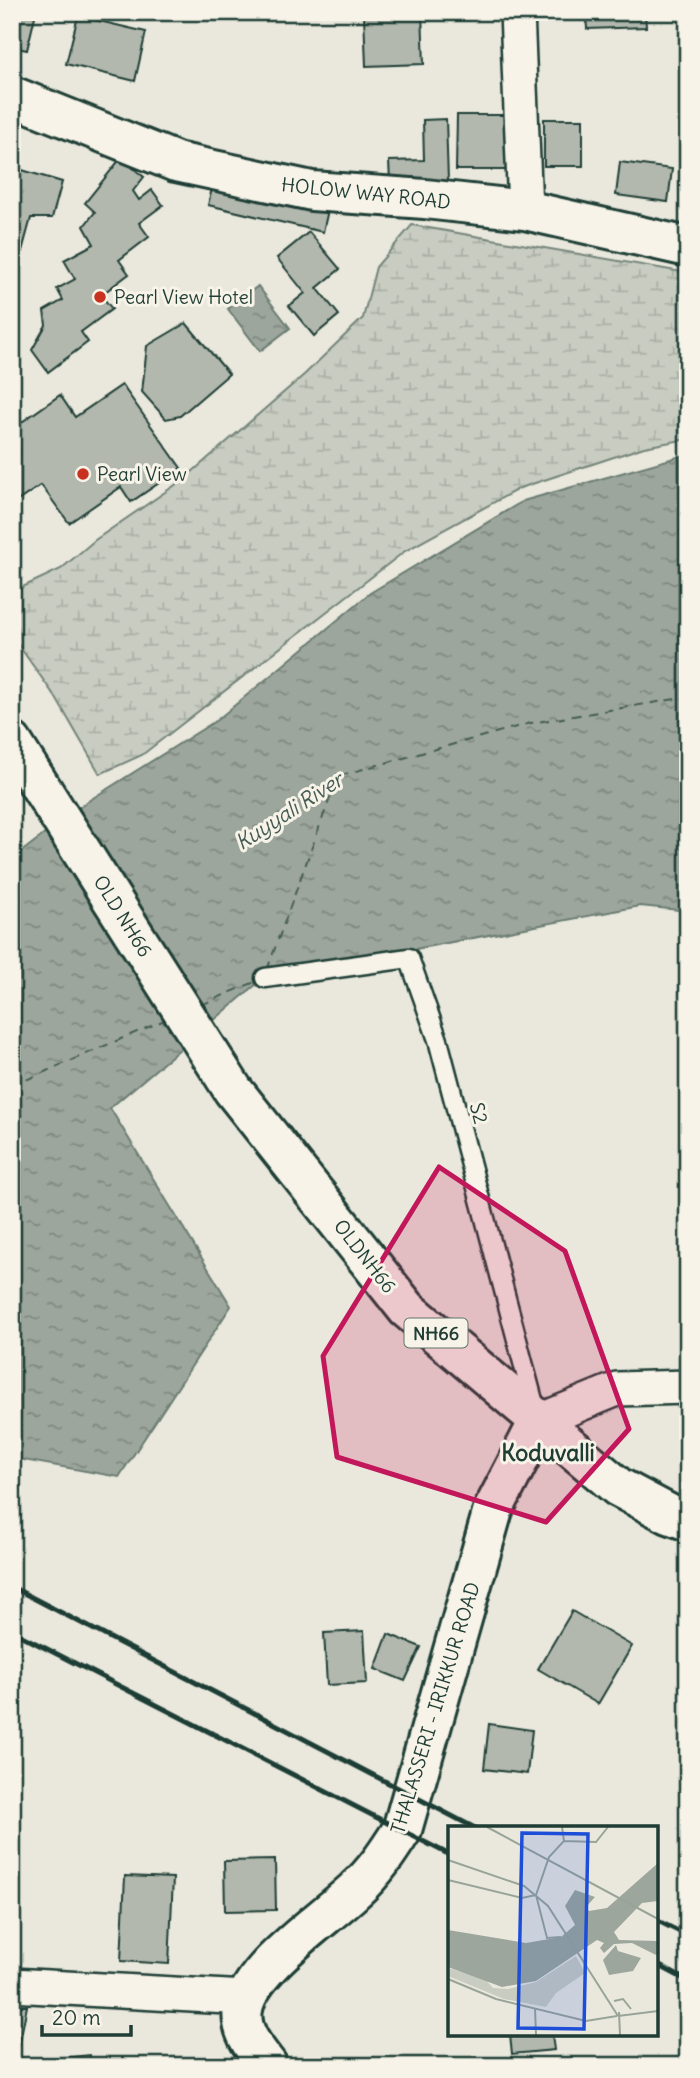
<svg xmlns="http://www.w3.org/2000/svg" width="700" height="2078" font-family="Delius,sans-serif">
<defs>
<pattern id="wetland-marsh" width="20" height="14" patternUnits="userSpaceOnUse" patternTransform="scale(1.75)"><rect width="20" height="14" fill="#c8ccc1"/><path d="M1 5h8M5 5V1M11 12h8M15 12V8" fill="none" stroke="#abb0a6"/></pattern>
<pattern id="water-ripples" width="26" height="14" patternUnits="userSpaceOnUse" patternTransform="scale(1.75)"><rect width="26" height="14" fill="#9ca69c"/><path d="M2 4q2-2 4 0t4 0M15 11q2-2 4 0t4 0" fill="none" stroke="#7f8880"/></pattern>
</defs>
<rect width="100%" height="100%" fill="#eae8dd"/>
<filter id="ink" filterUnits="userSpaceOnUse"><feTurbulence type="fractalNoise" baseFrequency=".0143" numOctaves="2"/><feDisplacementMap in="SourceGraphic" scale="14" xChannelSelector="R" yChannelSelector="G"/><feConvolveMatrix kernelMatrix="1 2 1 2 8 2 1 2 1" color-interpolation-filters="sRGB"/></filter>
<g filter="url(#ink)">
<polygon fill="url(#wetland-marsh)" stroke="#74847a" stroke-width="2" points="412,225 688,273 688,439 644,447 520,488 405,551 142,755 100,774 56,698 12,636 12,592 61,569 95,540 184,479 305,374 363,318 376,267"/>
<g fill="url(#water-ripples)" stroke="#6a7c72" stroke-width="2">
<polygon points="258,286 290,328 260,351 228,309"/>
<polygon points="688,454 688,911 640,906 264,978 110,1108 231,1306 119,1477 12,1458 12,859 85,803 217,720 370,593 523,501"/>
</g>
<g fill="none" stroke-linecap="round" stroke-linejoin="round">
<g stroke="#445c53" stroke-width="2" stroke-dasharray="9 7" stroke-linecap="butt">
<polyline points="267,970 338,776 531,723 688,697"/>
<polyline points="201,1005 257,981"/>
<polyline points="12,1086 167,1019"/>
</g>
</g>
<g fill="#b2b8ae" stroke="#1f3d34" stroke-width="2">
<polygon points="12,12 36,12 27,50 12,47"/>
<polygon points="586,12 645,12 646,27 587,29"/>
<polygon points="422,13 424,64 366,66 364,15"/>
<polygon points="78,16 146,32 135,81 66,64"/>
<polygon points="457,115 511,115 511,170 456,170"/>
<polygon points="446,119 448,181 390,182 389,161 424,160 423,120"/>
<rect x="544" y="119" width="39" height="47"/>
<polygon points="121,158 144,177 133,191 139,200 152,190 163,205 139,223 149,237 119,260 129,274 101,295 112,309 81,332 88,342 48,372 32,350 46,325 44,311 63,300 57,289 75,279 64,260 94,244 84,226 95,212 85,203"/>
<polygon points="620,162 672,169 668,202 616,195"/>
<polygon points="12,167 62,182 52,218 31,218 12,288"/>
<polygon points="213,184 328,210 323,232 208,205"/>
<polygon points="309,232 340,269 317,288 339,315 314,336 289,306 305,293 277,258"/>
<polygon points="186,323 229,374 180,416 166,419 142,392 147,346"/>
<polygon points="122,385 181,468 131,502 121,487 69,523 41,485 16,502 12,496 12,455 19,451 12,441 12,429 60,395 75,417"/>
<polygon points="572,1611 632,1646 598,1704 538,1669"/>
<polygon points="364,1631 367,1683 327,1685 324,1633"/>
<polygon points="388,1634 421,1647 405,1681 375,1669"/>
<polygon points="489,1724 532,1730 527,1774 484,1769"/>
<polygon points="275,1860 276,1910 225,1911 224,1861"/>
<polygon points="125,1876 173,1878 169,1964 121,1961"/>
<polygon points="12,2006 27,2006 15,2066 12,2066"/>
<polygon points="510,2034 552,2034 554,2050 512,2054"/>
<polygon points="90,2055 91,2066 54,2066 53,2059"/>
</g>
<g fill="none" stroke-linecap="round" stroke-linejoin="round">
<defs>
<polyline id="service" points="265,978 409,958 438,1040 535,1408"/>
<g id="minor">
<polyline points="517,12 525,210"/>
<polyline points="539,1421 617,1389 688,1387"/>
<polyline points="12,1985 246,1998"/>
</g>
<polyline id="tertiary" points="12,96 176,162 312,191 425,199 525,210 688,247"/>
<path id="secondary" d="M268 2066C255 2049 239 2031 243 2009 250 1968 326 1918 356 1889 375 1872 388 1852 402 1830L493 1510 539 1421"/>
<polyline id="primary" points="12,742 233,1090 407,1309 618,1487 669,1514 688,1521"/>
</defs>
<use href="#service" stroke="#1f3d34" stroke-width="23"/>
<use href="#minor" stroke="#1f3d34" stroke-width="38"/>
<use href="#tertiary" stroke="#1f3d34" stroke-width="44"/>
<use href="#secondary" stroke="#1f3d34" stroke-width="44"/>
<use href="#primary" stroke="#1f3d34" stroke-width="44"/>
<use href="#service" stroke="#f7f3e8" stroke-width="18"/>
<use href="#minor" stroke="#f7f3e8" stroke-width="33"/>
<use href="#tertiary" stroke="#f7f3e8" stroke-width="38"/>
<use href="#secondary" stroke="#f7f3e8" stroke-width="38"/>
<use href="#primary" stroke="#f7f3e8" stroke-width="38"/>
<g stroke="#1f3d34" stroke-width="5">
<polyline points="12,1587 475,1828"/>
<polyline points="12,1631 450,1855"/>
<polyline points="656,1920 688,1936"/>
<polyline points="656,1964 688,1981"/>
</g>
</g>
</g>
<path fill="#c2185b" fill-opacity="0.2" stroke="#c2185b" stroke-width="5" stroke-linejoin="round" d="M439 1167 565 1251 629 1429 546 1522 337 1457 323 1356Z"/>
<g fill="#c8321e" stroke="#f7f3e8" stroke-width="2.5">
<circle cx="100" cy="297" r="7"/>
<circle cx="83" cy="474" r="7"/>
</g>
<g text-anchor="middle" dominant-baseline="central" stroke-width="6" stroke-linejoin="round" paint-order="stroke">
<rect fill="#f7f3e8" stroke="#60746a" stroke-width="2" x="404.5" y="1318.5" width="63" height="29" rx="5"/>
<g font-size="18" font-weight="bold" fill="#1f3d34">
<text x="436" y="1333">NH66</text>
</g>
<g font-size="19" fill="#1f3d34" stroke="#f7f3e8">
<text transform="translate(366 193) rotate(6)">HOLOW WAY ROAD</text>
<text transform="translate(123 916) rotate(58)">OLD NH66</text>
<text transform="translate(479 1113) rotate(75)">S2</text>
<text transform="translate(365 1256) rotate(52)">OLDNH66</text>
<text transform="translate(435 1708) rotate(-73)">THALASSERI - IRIKKUR ROAD</text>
</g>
<g font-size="19" fill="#1f3d34" stroke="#f7f3e8" text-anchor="start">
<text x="114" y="297">Pearl View Hotel</text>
<text x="97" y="474">Pearl View</text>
</g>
<g font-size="21" font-style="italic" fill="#445c53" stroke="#f7f3e8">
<text transform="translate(289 811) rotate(-33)">Kuyyali River</text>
</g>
<g font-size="23" font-weight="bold" fill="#1f3d34" stroke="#f7f3e8">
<text x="548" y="1452">Koduvalli</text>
</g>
</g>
<g transform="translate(448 1826)">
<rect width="210" height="210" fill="#eae8dd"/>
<path d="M128 130 137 147 108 167 98 181 56 173 0 150V142L37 153 45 162 60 163 88 156Z" fill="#c8ccc1"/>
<path d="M210 37V75L194 77 166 106 171 114 210 115V130L184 117 166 118 156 127 152 122 156 117 149 114 88 155 54 161 0 141V104L78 117 113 111 127 99 117 80 127 64 147 71 138 81 141 85 159 82ZM168 119 170 125 193 132 185 145 161 149 155 134Z" fill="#9ca69c"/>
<path fill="none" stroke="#9ca69c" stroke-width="3.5" d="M120 108 166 89 210 52M0 119 33 133 67 137 106 130 112 112"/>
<path fill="none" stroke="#99a499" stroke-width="2" d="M39 1 210 93M116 15 148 16 160 1M0 34 76 60 100 80 170 190M0 54 74 72 88 69 99 112 113 111M88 69 101 31 116 15 114 1M0 153 48 173 138 195 169 190M166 175 175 173 183 183M87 182 88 209M171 186 172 209M170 190 210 185"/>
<path fill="#1d4ed8" fill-opacity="0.15" stroke="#1d4ed8" stroke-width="3.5" d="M74 7 140 8 136 203 70 202Z"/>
<rect width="210" height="210" fill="none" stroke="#1f3d34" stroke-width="3.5"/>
</g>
<rect width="700" height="2078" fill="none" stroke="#f7f3e8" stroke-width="42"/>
<rect x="21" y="21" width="658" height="2036" fill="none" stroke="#1f3d34" stroke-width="2.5" filter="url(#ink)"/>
<path d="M42 2025v10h89v-10" fill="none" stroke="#1f3d34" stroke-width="3.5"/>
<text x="52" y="2025" font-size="21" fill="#1f3d34" stroke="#f7f3e8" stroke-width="5" paint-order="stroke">20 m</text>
</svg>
